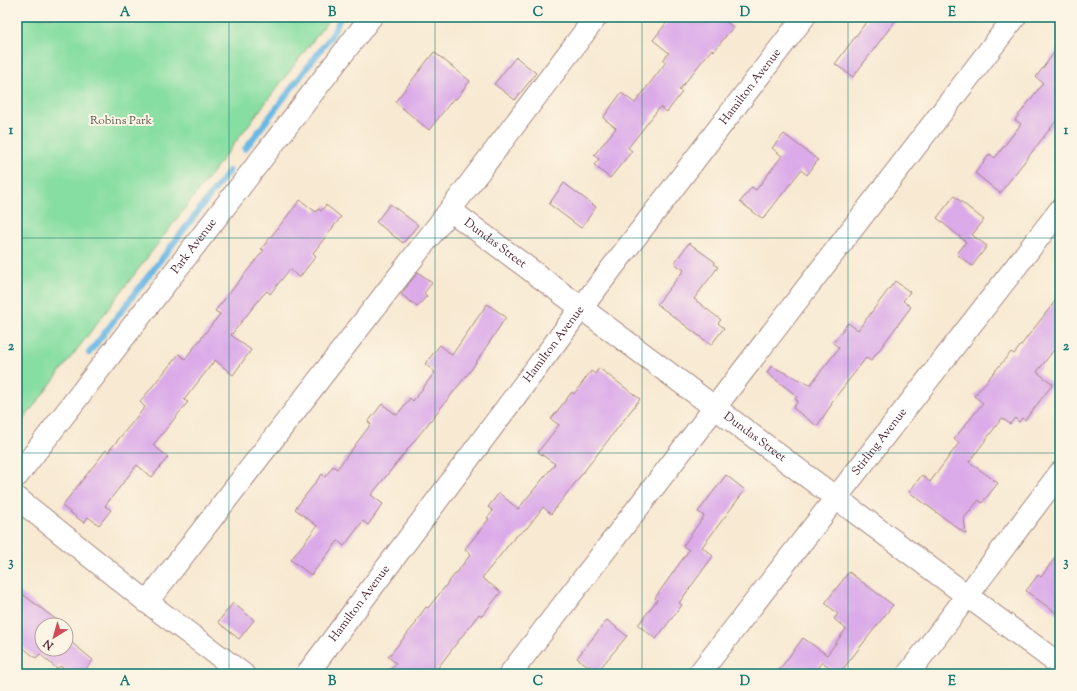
<svg xmlns="http://www.w3.org/2000/svg" width="1077" height="691" font-family="'Sorts Mill Goudy',serif">
<rect width="100%" height="100%" fill="#fcf5e5"/>
<filter id="ink" filterUnits="userSpaceOnUse"><feTurbulence type="fractalNoise" baseFrequency=".025" numOctaves="2"/><feDisplacementMap in="SourceGraphic" scale="8" xChannelSelector="R" yChannelSelector="G"/><feConvolveMatrix kernelMatrix="1 2 1 2 8 2 1 2 1" color-interpolation-filters="sRGB"/></filter>
<filter id="wash" filterUnits="userSpaceOnUse"><feTurbulence type="fractalNoise" baseFrequency=".012" numOctaves="4" result="noise"/><feDisplacementMap in="SourceGraphic" scale="16" xChannelSelector="R" yChannelSelector="G"/><feGaussianBlur stdDeviation="0.9" result="paint"/><feColorMatrix in="noise" values="0 0 0 0 0 0 0 0 0 0 0 0 0 0 0 0 0 1.4 0 .05"/><feComposite in="paint" operator="in"/></filter>
<g filter="url(#wash)">
<rect width="100%" height="100%" fill="#f8e9d2"/>
<polygon fill="#87dea2" stroke="#687e66" points="17,17 331,17 17,428"/>
<g fill="none" stroke-linecap="round" stroke-linejoin="round">
<g stroke="#69b8e4" stroke-width="6">
<polyline points="245,149 332,35 341,17"/>
<polyline points="89,353 229,171"/>
</g>
</g>
<g id="blocks">
<g fill="#dbabe9">
<polygon points="671,17 720,17 733,27 714,51 712,49 679,90 682,92 667,112 660,107 628,148 632,151 610,178 594,165 599,159 594,155 616,128 603,118 621,93 635,103 666,62 663,60 669,53 653,40"/>
<polygon points="870,17 898,17 853,77 835,64"/>
<polygon points="1060,45 1060,116 1000,193 975,173 990,154 995,158 1021,124 1015,120 1043,83 1036,77"/>
<polygon points="434,52 470,81 456,99 454,98 429,130 395,102"/>
<polygon points="516,57 536,73 515,100 494,84"/>
<polygon points="784,134 818,160 807,175 801,170 763,219 740,202 752,187 756,190 782,156 772,148"/>
<polygon points="564,183 596,207 581,228 549,204"/>
<polygon points="954,196 984,220 972,235 987,246 972,266 957,254 966,242 937,218"/>
<polygon points="300,200 316,212 318,209 321,211 326,205 341,217 313,253 316,256 299,278 290,269 270,294 267,291 262,296 231,335 251,350 233,375 215,360 184,400 188,402 153,445 168,457 152,477 137,465 105,506 111,510 99,525 88,517 84,523 62,506 106,450 108,452 145,407 140,402 173,361 179,354 185,359 220,314 215,311 264,250 261,249"/>
<polygon points="390,204 418,225 403,243 376,222"/>
<polygon points="689,243 715,262 714,264 718,267 694,299 721,320 718,323 724,328 711,345 657,304 684,270 674,263"/>
<polygon points="418,272 432,283 424,293 427,296 417,307 401,294"/>
<polygon points="895,281 910,292 903,301 911,307 871,361 866,358 831,403 832,404 817,426 793,408 798,401 795,399 797,396 767,373 771,366 810,385 839,348 833,343 848,323 858,330"/>
<polygon points="1060,295 1060,342 1037,372 1053,384 1025,420 1022,418 1019,422 1015,418 1010,424 1002,418 969,462 998,483 982,503 979,500 964,518 966,534 909,492 922,475 930,482 959,443 954,439 983,403 974,396 1011,352 1014,354"/>
<polygon points="487,304 506,317 471,370 371,495 383,504 368,525 363,521 344,546 338,541 311,575 291,560 317,526 295,509 322,474 325,477 333,466 337,469 371,424 368,422 382,404 397,415 410,398 413,401 435,372 425,364 440,345 452,355"/>
<polygon points="599,368 640,399 551,514 543,507 527,528 515,537 482,578 501,592 482,616 479,614 433,674 387,674 396,663 388,657 417,622 416,621 426,607 428,608 471,554 465,549 489,519 487,518 493,511 488,507 499,493 518,509 555,464 538,452 559,425 551,419 572,392 574,394 591,371 595,374"/>
<polygon points="726,475 745,490 702,547 713,556 679,603 682,605 656,639 638,625 657,600 655,598 689,550 683,546 704,516 698,512"/>
<polygon points="1060,551 1060,616 1026,591 1038,575 1041,577"/>
<polygon points="849,572 893,605 839,674 822,662 813,674 776,674 803,638 827,655 846,629 834,619 838,614 825,603"/>
<polygon points="17,590 58,621 54,625 42,625 42,649 66,649 66,638 93,660 82,674 70,674 60,666 57,669 40,654 36,658 17,643"/>
<polygon points="233,603 254,620 239,639 218,622"/>
<polygon points="607,620 627,636 597,672 577,658"/>
</g>
</g>
</g>
<g filter="url(#ink)">
<use href="#blocks" fill-opacity="0" stroke="#a1847e" stroke-width="1"/>
<g fill="none" stroke-linecap="round" stroke-linejoin="round">
<defs>
<g id="minor">
<path id="s1" d="M450 210 1060 665"/>
<path id="s2" d="M17 476 371 17"/>
<polyline points="17,498 147,602 243,674"/>
<polyline points="147,602 450,210 596,17"/>
<path id="s3" d="M307 674 582 307 804 17"/>
<polyline points="510,674 1015,17"/>
<path id="s4" d="M699 674 1060 210"/>
<polyline points="908,674 1060,473"/>
</g>
</defs>
<use href="#minor" stroke="#a1847e" stroke-width="24"/>
<use href="#minor" stroke="#fff" stroke-width="22"/>
</g>
</g>
<path fill="none" stroke="#0f766e" stroke-width="1" stroke-opacity="0.55" d="M229 17V674M435 17V674M642 17V674M848 17V674M17 238H1060M17 453H1060"/>
<g text-anchor="middle" dominant-baseline="central" stroke-width="4" stroke-linejoin="round" paint-order="stroke">
<g font-size="12" fill="#4a1f2b" stroke="#fcf5e5">
<text stroke="none"><textPath href="#s3" startOffset="736">Hamilton Avenue</textPath></text>
<text stroke="none"><textPath href="#s1" startOffset="56">Dundas Street</textPath></text>
<text stroke="none"><textPath href="#s2" startOffset="290">Park Avenue</textPath></text>
<text stroke="none"><textPath href="#s3" startOffset="412">Hamilton Avenue</textPath></text>
<text stroke="none"><textPath href="#s1" startOffset="380">Dundas Street</textPath></text>
<text stroke="none"><textPath href="#s4" startOffset="294">Stirling Avenue</textPath></text>
<text stroke="none"><textPath href="#s3" startOffset="88">Hamilton Avenue</textPath></text>
</g>
<g font-size="12" fill="#5c584f" stroke="#fcf5e5">
<text x="121" y="121">Robins Park</text>
</g>
</g>
<rect width="1077" height="691" fill="none" stroke="#fcf5e5" stroke-width="44"/>
<g transform="translate(54 637) rotate(217)"><circle r="19" fill="#fcf5e5" stroke="#b59f9b"/>
<path d="M0-3L7 15L0 10L-7 15Z" fill="#d1495b"/>
<text y="-6" font-size="11" font-weight="bold" text-anchor="middle" fill="#4a1f2b">N</text>
</g>
<rect x="22" y="22" width="1033" height="647" fill="none" stroke="#0f766e" stroke-width="1.5"/>
<g font-size="13" text-anchor="middle" font-weight="bold" fill="#0f766e">
<text x="125" y="16">A</text>
<text x="332" y="16">B</text>
<text x="538" y="16">C</text>
<text x="745" y="16">D</text>
<text x="952" y="16">E</text>
<text x="11" y="134">1</text>
<text x="1066" y="134">1</text>
<text x="11" y="350">2</text>
<text x="1066" y="350">2</text>
<text x="11" y="566">3</text>
<text x="1066" y="566">3</text>
<text x="125" y="685">A</text>
<text x="332" y="685">B</text>
<text x="538" y="685">C</text>
<text x="745" y="685">D</text>
<text x="952" y="685">E</text>
</g>
</svg>
